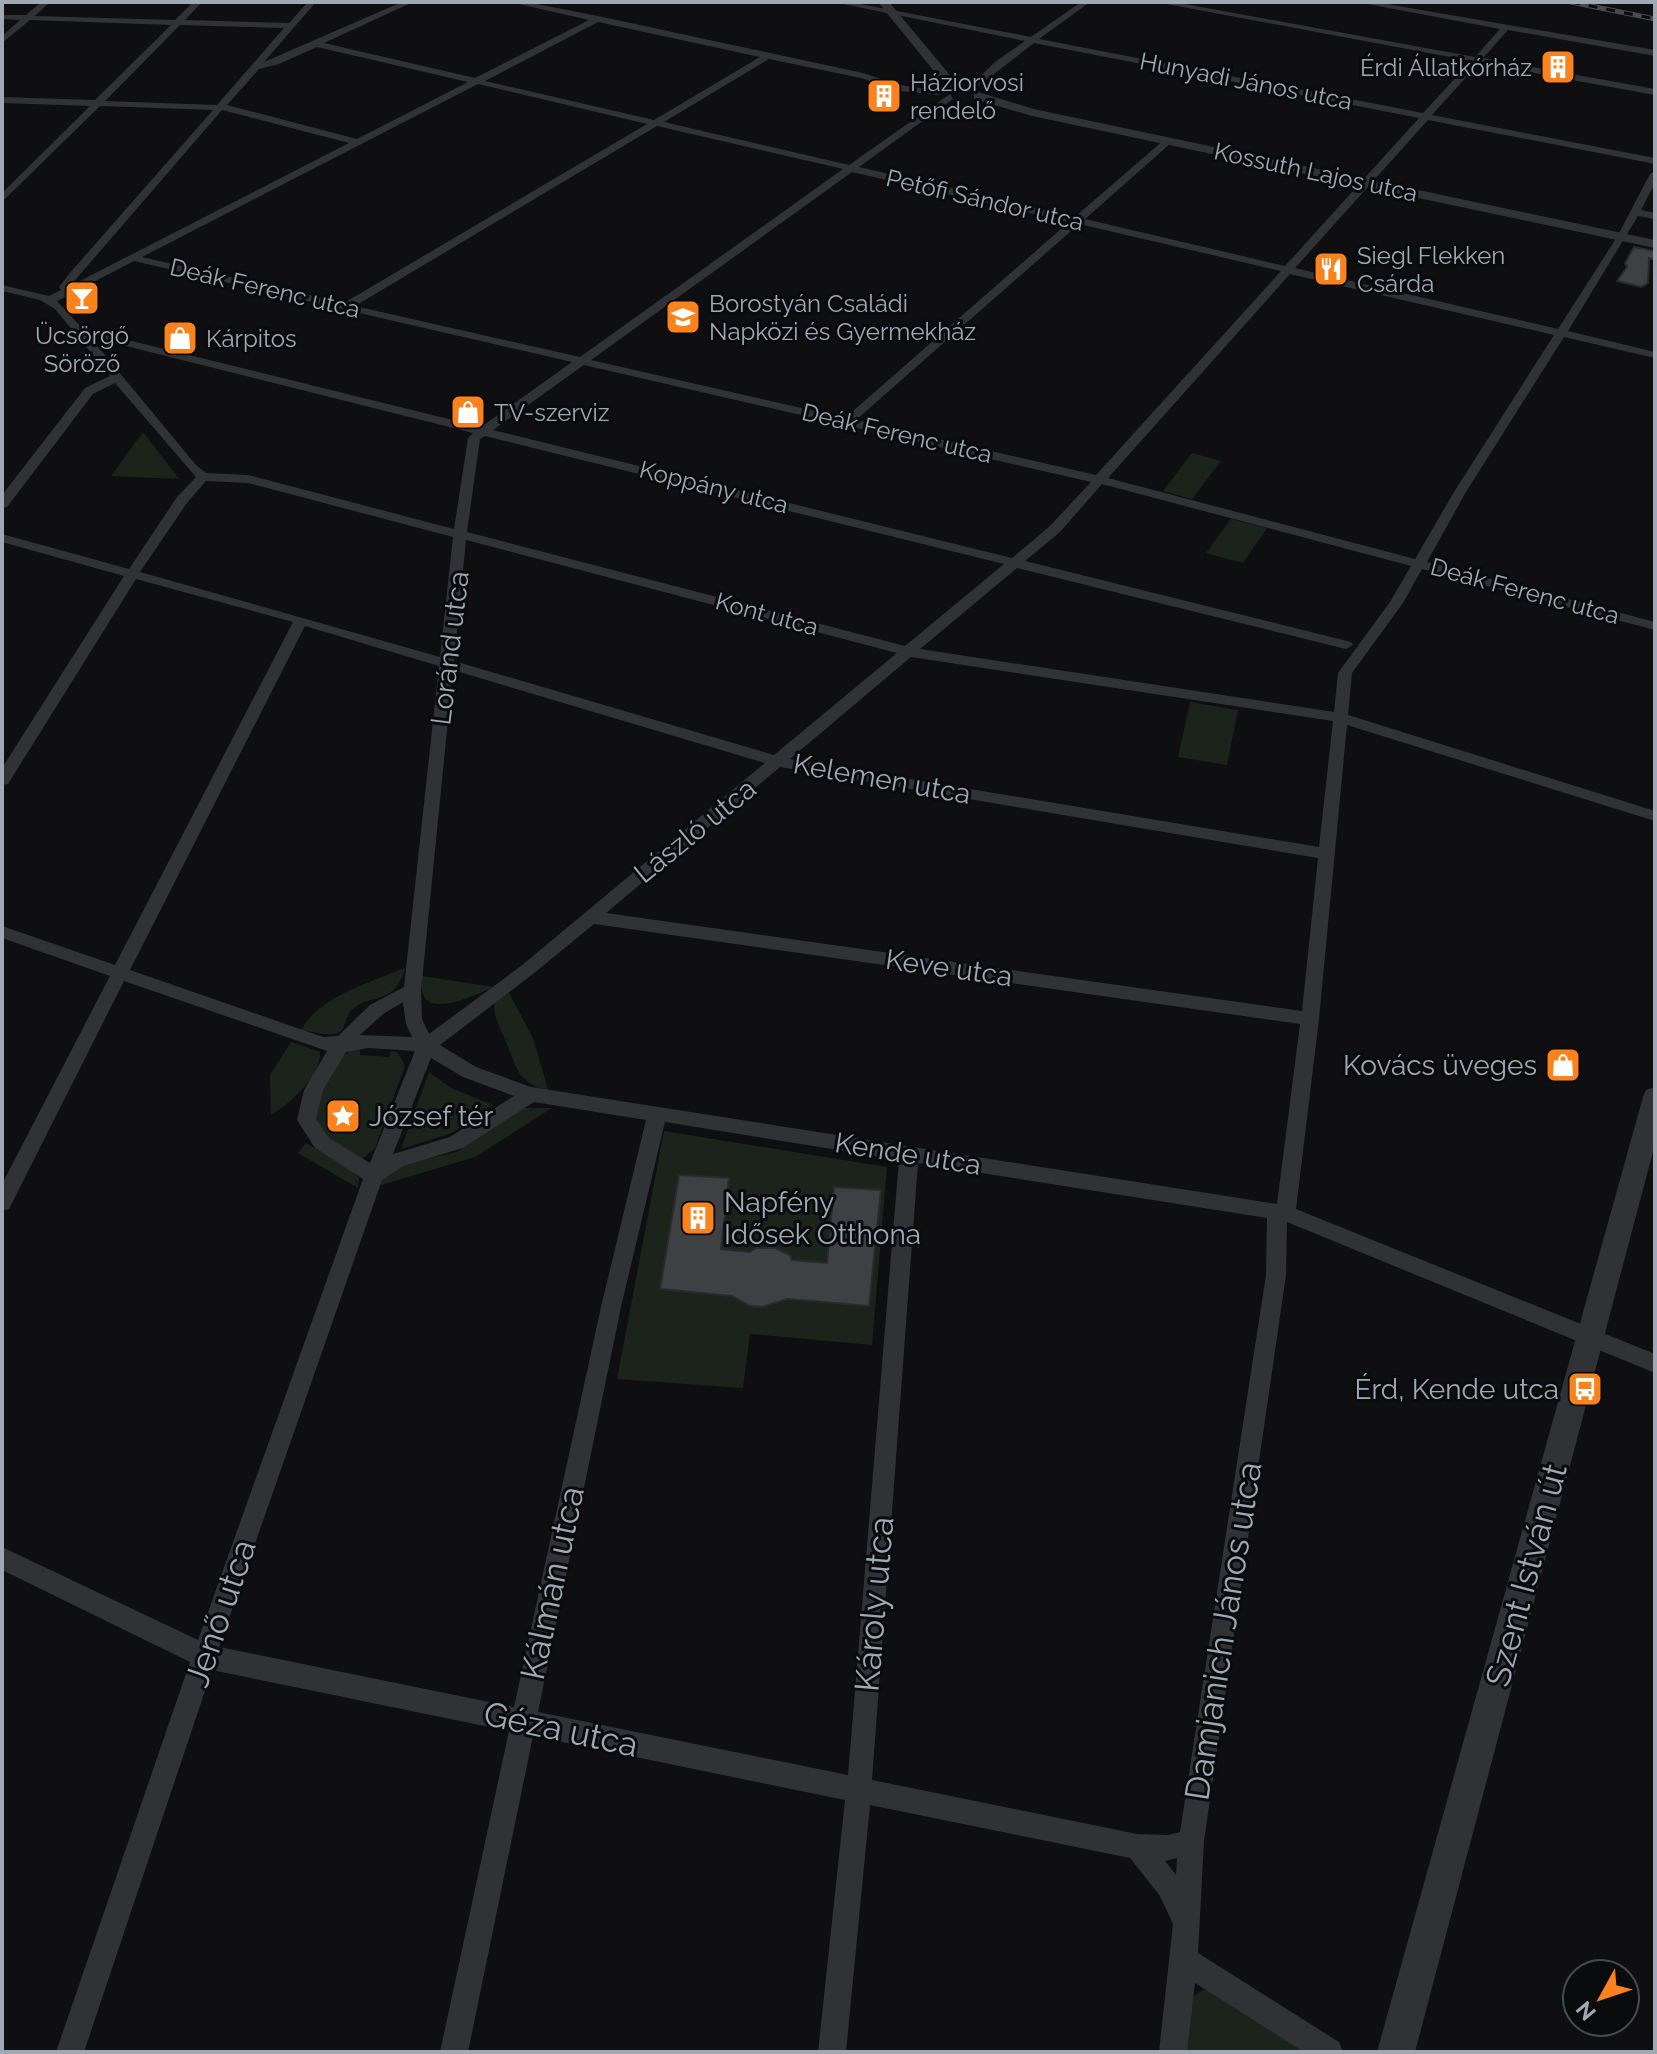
<svg xmlns="http://www.w3.org/2000/svg" width="1657" height="2054" font-family="Raleway,sans-serif">
<rect width="100%" height="100%" fill="#0f0f11"/>
<g fill="#1c231b">
<polygon points="143,432 177,476 179,479 111,476"/>
<polygon points="1192,453 1221,461 1192,499 1163,491"/>
<polygon points="1231,519 1267,528 1243,563 1206,553"/>
<polygon points="1190,702 1238,710 1227,765 1178,757"/>
<path d="M405 968C393 1016 354 983 343 1029L336 1034H322L301 1030C320 996 371 982 405 968Z"/>
<path d="M422 976 494 987C470 997 415 1025 422 976Z"/>
<path d="M508 991 533 1038 549 1093C513 1078 518 1068 504 1037 498 1024 493 1014 494 1000Z"/>
<path d="M291 1042 320 1052C321 1076 291 1103 271 1115L270 1075Z"/>
<path d="M360 1048V1055L389 1057 391 1051 398 1053 405 1066 375 1148 361 1160C347 1151 323 1143 317 1126 307 1101 333 1051 360 1048Z"/>
<polygon points="429,1072 451,1088 493,1105 452,1133 401,1149"/>
<polygon points="522,1108 552,1108 475,1157 371,1188 377,1176 407,1163 457,1152"/>
<polygon points="664,1131 887,1167 872,1345 750,1334 743,1388 617,1379"/>
<polygon points="306,1143 351,1170 359,1178 358,1188 298,1153"/>
<path d="M1212 1988 1306 2052H1177C1182 2026 1181 1992 1212 1988Z"/>
</g>
<g fill="#3e4044" stroke="#292a2d" stroke-width="2">
<polygon points="1634,247 1655,251 1655,260 1649,258 1648,283 1641,287 1617,281 1627,267 1625,263"/>
<polygon points="679,1175 729,1178 721,1249 750,1252 756,1248 775,1248 790,1255 792,1260 827,1263 834,1187 881,1190 869,1306 787,1299 762,1307 750,1306 732,1296 660,1289"/>
</g>
<g fill="none" stroke-linecap="round" stroke-linejoin="round">
<path fill="#303236" fill-rule="evenodd" d="M41 2H50L35 16 175 20 193 2H202L185 20 289 23 308 2H316L264 62 402 2H413L324 43 475 78 589 20 510 2H526L598 16 863 73 900 85 944 92 939 95 899 91 861 78 769 59 664 122 849 165 950 94 953 99 859 167 1075 217 1165 139H1171V143L1085 219 1285 266 1419 118 1034 43 976 88 973 83 995 62 1025 41 833 2H850L1031 37 1081 2H1090L1039 39 1423 113 1471 61 1156 2H1174L1475 57 1500 29 1357 2H1375L1655 50V56L1508 30 1483 58 1655 89V95L1479 63 1432 115 1655 158V164L1428 120 1295 268 1558 329 1617 237 1650 174 1655 171V183L1641 210 1655 213V219L1638 216 1568 331 1655 352V358L1564 337 1466 492 1427 562 1655 622V630L1422 569 1403 603 1352 673 1348 715 1655 811V821L1347 725 1319 1019 1296 1209 1655 1354V1373L1287 1222 1286 1275 1204 1841 1198 1953 1339 2042 1343 2052H1304L1195 1983 1187 2052H1159L1173 1924 1160 1896 1130 1858 870 1805 846 2052H818L845 1800 533 1736 468 2052H440L509 1731 212 1670 84 2052H56L190 1662 2 1570V1547L198 1640 363 1179 315 1148 297 1120 304 1090 327 1051 124 981 9 1209 2 1211V1184L110 976 2 938V926L115 965 293 622 136 579 8 784 2 785V768L124 576 2 542V534L129 569 177 497 196 477 115 383 93 394 7 507 2 508V495L85 388 110 376 55 309 40 300 2 291V285L49 296 61 290 59 287 69 274 213 110 100 106 2 202V193L90 106 2 103V97L95 100 171 25 30 20 2 43V36L20 20 2 19V15H26ZM598 22 760 57 654 120 485 81ZM180 25 284 28 217 105 105 101ZM317 47 468 82 357 139 227 105 259 69 279 64ZM478 84 647 124 344 303 142 257ZM222 110 349 143 72 285 77 278ZM657 126 843 169 580 357 355 306ZM852 172 1069 222 845 418 591 360ZM1079 224 1281 271 1096 475 856 420ZM134 261 572 362 481 427 83 329 57 301ZM1290 274 1554 335 1454 492 1415 559 1108 478ZM90 337 473 433 468 438 454 529 248 475 206 473 196 465ZM584 365 1091 482 1050 526 1012 558 493 430ZM485 436 1004 564 905 646 467 532 480 439ZM206 481 248 483 453 537 440 657 140 572 187 503ZM1102 484 1411 566 1390 602 1338 673 1334 712 920 649 1017 568 1346 649 1353 645 1351 642 1025 561 1060 532ZM466 540 897 653 774 755 454 661ZM305 626 439 666 404 987 370 1005 338 1036 323 1037 130 970ZM911 657 1333 721 1319 847 790 759ZM453 670 765 763 521 966 429 1034 422 1019 421 991ZM780 767 1318 858 1302 1011 606 913ZM594 924 1300 1024 1277 1204 531 1087 476 1067 440 1045 533 974ZM403 1002 406 1024 412 1037 360 1035 383 1014ZM368 1048 415 1051 370 1163 329 1138 316 1119 323 1090 346 1052ZM431 1058 463 1077 514 1096 450 1137 393 1154ZM534 1102 646 1120 601 1307 514 1707 219 1647 382 1180 403 1166 463 1148ZM665 1122 899 1160 848 1775 538 1712 621 1307ZM918 1163 1267 1218 1266 1275 1180 1832 1168 1835 1137 1834 872 1780ZM1177 1858 1176 1875 1165 1861Z"/>
<g fill="#303236" fill-rule="evenodd">
<polygon points="878,2 889,2 954,80 954,86 946,86"/>
<polygon points="978,92 1034,109 1655,240 1655,248 1032,116 974,99 974,93"/>
<polygon points="1655,1087 1655,1144 1415,2052 1377,2052 1643,1097 1646,1090"/>
</g>
<defs>
<polyline id="rail" points="1571,2 1655,19"/>
</defs>
<use href="#rail" stroke="#474b4f" stroke-width="5"/>
<use href="#rail" stroke="#0a0b0c" stroke-width="3" stroke-dasharray="9" stroke-linecap="butt"/>
</g>
<defs>
<symbol id="building-square" viewBox="-11 -11 22 22"><rect x="-9" y="-9" width="18" height="18" rx="4" fill="#fc821c" stroke="#0a0b0c"/><path d="M-4-6H4V6H1V3H-1V6H-4ZM-2.5-4.3h1.7v1.8h-1.7ZM.8-4.3h1.7v1.8H.8ZM-2.5-1h1.7V.8h-1.7ZM.8-1h1.7V.8H.8Z" fill="#fff"/></symbol>
<symbol id="restaurant-square" viewBox="-11 -11 22 22"><rect x="-9" y="-9" width="18" height="18" rx="4" fill="#fc821c" stroke="#0a0b0c"/><path d="M-5-6h1v4h1v-4h1v4h1v-4h1v5L-1.5 .5V6h-2V.5L-5-1ZM5-6V6H3V1.5H1.5Q1.5-4 5-6Z" fill="#fff"/></symbol>
<symbol id="bar-square" viewBox="-11 -11 22 22"><rect x="-9" y="-9" width="18" height="18" rx="4" fill="#fc821c" stroke="#0a0b0c"/><path d="M-6-5H6L.8 .8V4.5H3.5V6h-7V4.5H-.8V.8Z" fill="#fff"/></symbol>
<symbol id="school-square" viewBox="-11 -11 22 22"><rect x="-9" y="-9" width="18" height="18" rx="4" fill="#fc821c" stroke="#0a0b0c"/><path d="M0-5L7-2L0 1L-7-2ZM-4 1L0 2.5L4 1V4Q0 6-4 4Z" fill="#fff"/></symbol>
<symbol id="shop-square" viewBox="-11 -11 22 22"><rect x="-9" y="-9" width="18" height="18" rx="4" fill="#fc821c" stroke="#0a0b0c"/><path d="M-5-2.5h2.3a2.7 3.5 0 0 1 5.4 0H5L5.5 6h-11ZM-1.5-2.5h3a1.5 2.3 0 0 0-3 0Z" fill="#fff"/></symbol>
<symbol id="sight-square" viewBox="-11 -11 22 22"><rect x="-9" y="-9" width="18" height="18" rx="4" fill="#fc821c" stroke="#0a0b0c"/><path d="M0-6L1.8-2.2L6-1.7L2.9 1.2L3.7 5.4L0 3.3L-3.7 5.4L-2.9 1.2L-6-1.7L-1.8-2.2Z" fill="#fff"/></symbol>
<symbol id="bus-square" viewBox="-11 -11 22 22"><rect x="-9" y="-9" width="18" height="18" rx="4" fill="#fc821c" stroke="#0a0b0c"/><path d="M-5-6H5V4H4V6H2V4H-2V6H-4V4H-5ZM-3.5-4V0h7V-4ZM-3.5 1.2v1.5H-2V1.2ZM2 1.2v1.5H3.5V1.2Z" fill="#fff"/></symbol>
</defs>
<g fill-rule="evenodd">
<use href="#building-square" x="1538" y="47" width="40" height="40"/>
<use href="#building-square" x="864" y="76" width="40" height="40"/>
<use href="#restaurant-square" x="1311" y="249" width="40" height="40"/>
<use href="#bar-square" x="62" y="278" width="40" height="40"/>
<use href="#school-square" x="663" y="297" width="40" height="40"/>
<use href="#shop-square" x="160" y="318" width="40" height="40"/>
<use href="#shop-square" x="448" y="392" width="40" height="40"/>
<use href="#shop-square" x="1543" y="1045" width="40" height="40"/>
<use href="#sight-square" x="323" y="1096" width="40" height="40"/>
<use href="#building-square" x="678" y="1198" width="40" height="40"/>
<use href="#bus-square" x="1565" y="1369" width="40" height="40"/>
</g>
<g text-anchor="middle" dominant-baseline="central" stroke-width="6" stroke-linejoin="round" paint-order="stroke">
<g font-size="24" fill="#9fa9b3" stroke="#0a0b0c" text-anchor="start">
<text x="1532" y="67" text-anchor="end">Érdi Állatkórház</text>
<text x="910" y="82">Háziorvosi<tspan x="910" dy="28">rendelő</tspan></text>
<text x="1357" y="255">Siegl Flekken<tspan x="1357" dy="28">Csárda</tspan></text>
<text x="709" y="303">Borostyán Családi<tspan x="709" dy="28">Napközi és Gyermekház</tspan></text>
<text x="82" y="335" text-anchor="middle">Ücsörgő<tspan x="82" dy="28">Söröző</tspan></text>
<text x="206" y="338">Kárpitos</text>
<text x="494" y="412">TV-szerviz</text>
</g>
<g font-size="24" fill="#9fa9b3" stroke="#0a0b0c">
<text transform="translate(1246 81) rotate(11)">Hunyadi János utca</text>
<text transform="translate(1316 172) rotate(12)">Kossuth Lajos utca</text>
<text transform="translate(985 200) rotate(13)">Petőfi Sándor utca</text>
<text transform="translate(265 288) rotate(13)">Deák Ferenc utca</text>
<text transform="translate(897 433) rotate(13)">Deák Ferenc utca</text>
<text transform="translate(714 487) rotate(14)">Koppány utca</text>
<text transform="translate(1525 591) rotate(15)">Deák Ferenc utca</text>
<text transform="translate(767 614) rotate(15)">Kont utca</text>
</g>
<g font-size="28" fill="#9fa9b3" stroke="#0a0b0c">
<text transform="translate(450 648) rotate(-83)">Loránd utca</text>
<text transform="translate(882 779) rotate(10)">Kelemen utca</text>
<text transform="translate(695 831) rotate(-39)">László utca</text>
<text transform="translate(949 968) rotate(8)">Keve utca</text>
<text transform="translate(908 1154) rotate(9)">Kende utca</text>
</g>
<g font-size="28" fill="#9fa9b3" stroke="#0a0b0c" text-anchor="end">
<text x="1537" y="1065">Kovács üveges</text>
<text x="369" y="1116" text-anchor="start">József tér</text>
<text x="724" y="1202" text-anchor="start">Napfény<tspan x="724" dy="32">Idősek Otthona</tspan></text>
<text x="1559" y="1389">Érd, Kende utca</text>
</g>
<g font-size="34" fill="#9fa9b3" stroke="#0a0b0c">
<text transform="translate(1526 1575) rotate(-75)">Szent István út</text>
<text transform="translate(552 1583) rotate(-78)">Kálmán utca</text>
<text transform="translate(874 1604) rotate(-85)">Károly utca</text>
<text transform="translate(220 1613) rotate(-71)">Jenő utca</text>
<text transform="translate(1223 1631) rotate(-81)">Damjanich János utca</text>
<text transform="translate(561 1729) rotate(12)">Géza utca</text>
</g>
</g>
<rect width="1657" height="2054" fill="none" stroke="#9fa9b3" stroke-width="8"/>
<g transform="translate(1601 1998) rotate(230)"><circle r="38" fill="#0a0b0c" stroke="#464a4f" stroke-width="2"/>
<path d="M0-6L14 30L0 20L-14 30Z" fill="#fc821c"/>
<text y="-12" font-size="22" font-weight="bold" text-anchor="middle" fill="#9fa9b3">N</text>
</g>
</svg>
